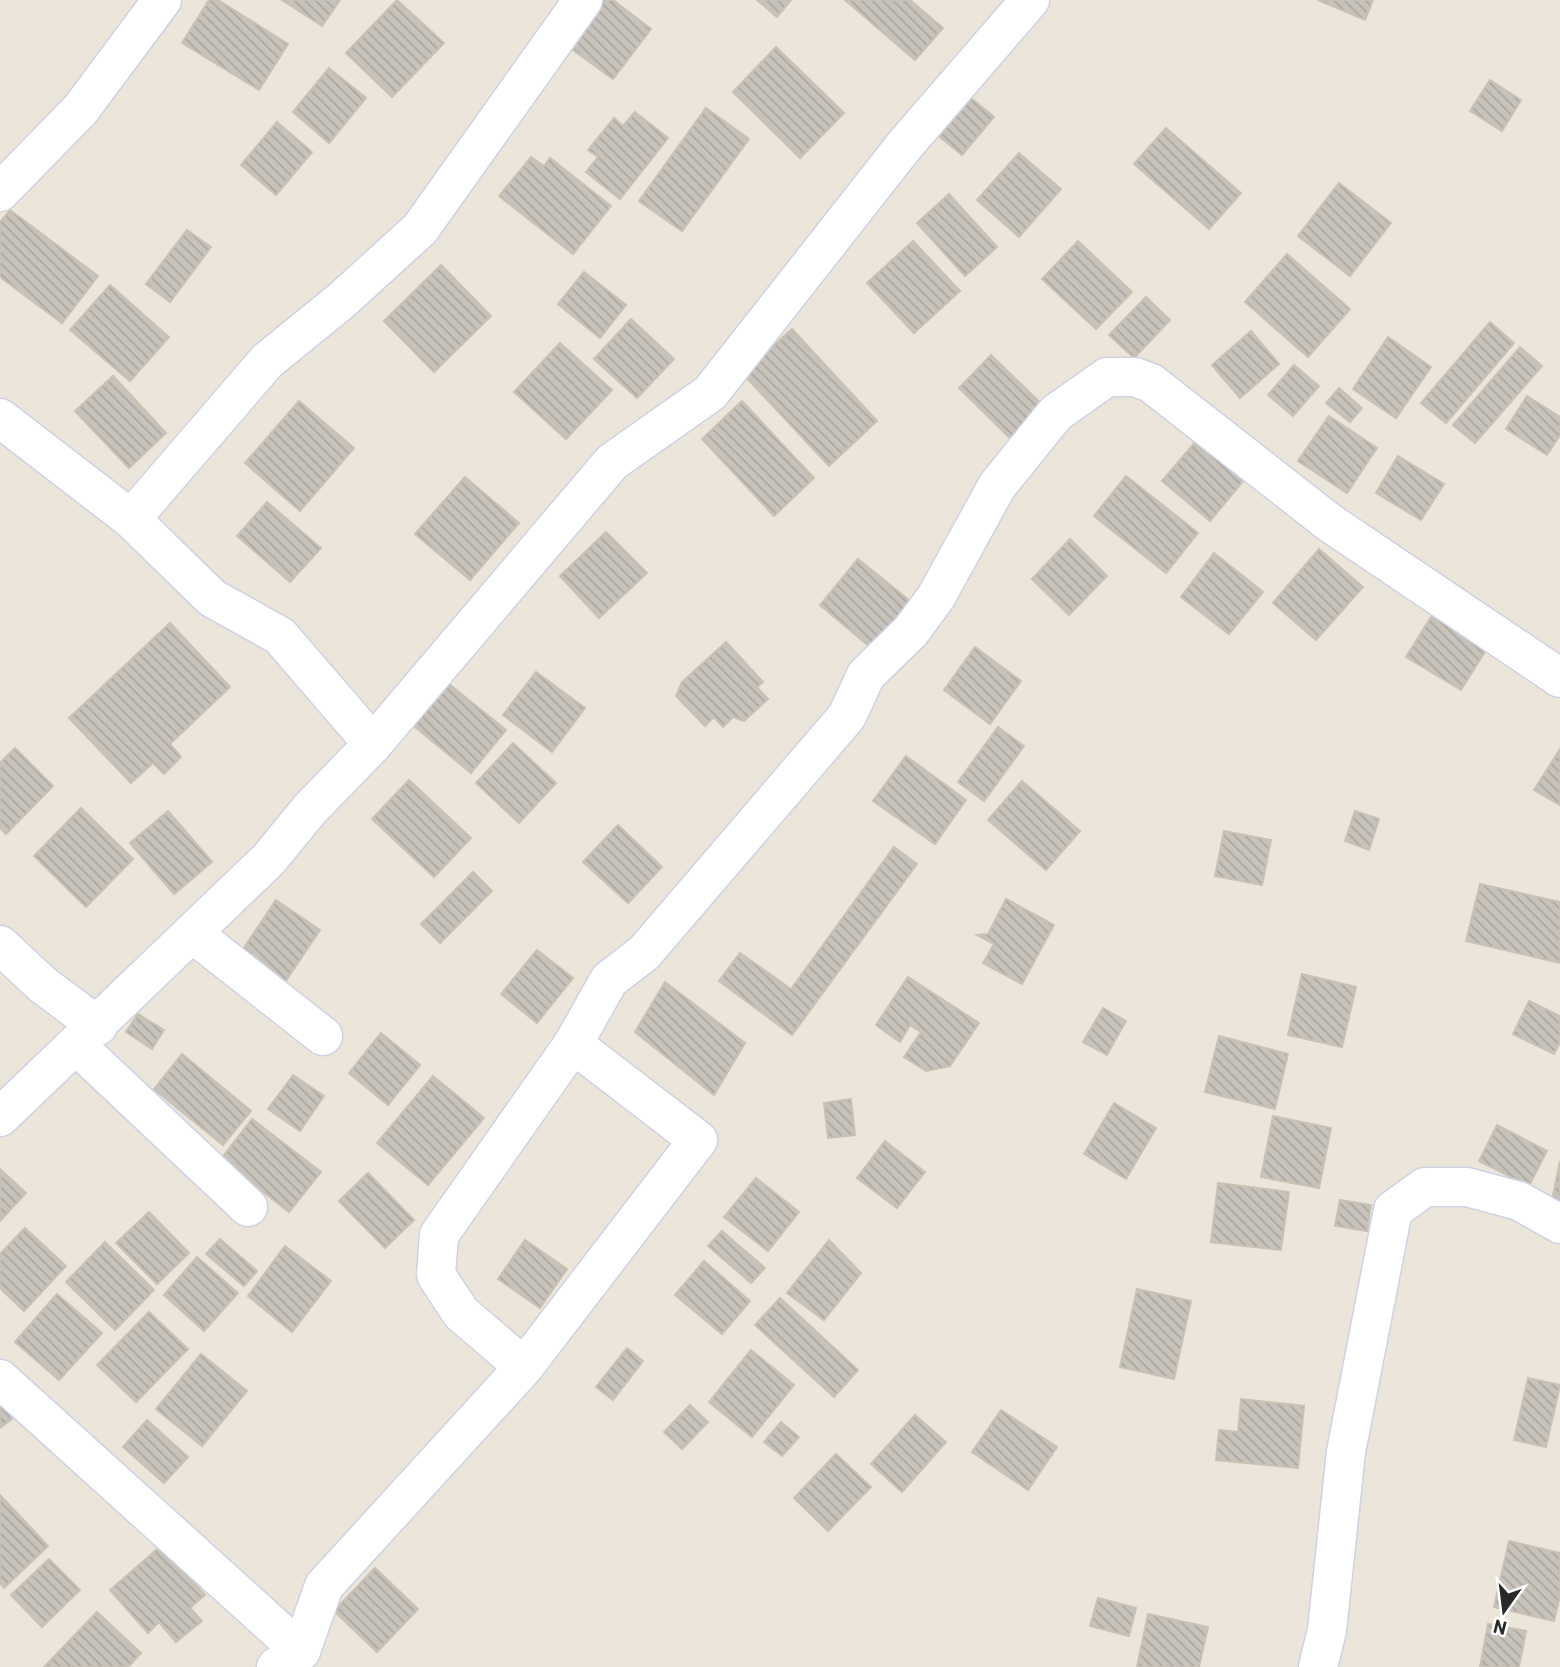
<svg xmlns="http://www.w3.org/2000/svg" width="1560" height="1667" font-family="Barlow,sans-serif">
<defs>
<pattern id="building-back-hatch" width="6" height="6" patternUnits="userSpaceOnUse" patternTransform="scale(1.75)"><rect width="6" height="6" fill="#c7c2ba"/><path d="M-1 5l2 2M0 0l6 6M5-1l2 2" fill="none" stroke="#aba7a0"/></pattern>
</defs>
<rect width="100%" height="100%" fill="#ece5da"/>
<g fill="url(#building-back-hatch)" stroke="#c8c2b4" stroke-width="2">
<polygon points="209,0 218,0 288,44 259,90 182,43"/>
<polygon points="282,0 340,0 322,26"/>
<polygon points="397,0 444,43 392,97 346,53"/>
<polygon points="604,0 613,0 651,29 613,79 569,47"/>
<polygon points="757,0 791,0 777,17"/>
<polygon points="845,0 910,0 943,28 915,60"/>
<polygon points="1318,0 1373,0 1365,20"/>
<polygon points="776,47 844,113 800,158 733,92"/>
<polygon points="329,68 366,98 329,143 293,112"/>
<polygon points="1490,80 1521,100 1502,131 1470,111"/>
<polygon points="971,98 994,117 962,155 939,136"/>
<polygon points="706,108 749,139 682,231 639,201"/>
<polygon points="635,112 668,138 620,199 586,172 598,157 588,150 614,118 623,126"/>
<polygon points="277,122 312,152 276,195 241,165"/>
<polygon points="1166,128 1241,193 1209,229 1134,164"/>
<polygon points="1019,153 1061,189 1019,237 977,200"/>
<polygon points="531,157 544,166 550,158 611,206 573,254 499,196"/>
<polygon points="1339,183 1391,223 1350,276 1298,236"/>
<polygon points="949,194 997,247 965,276 917,223"/>
<polygon points="10,210 98,276 62,323 0,277 0,222"/>
<polygon points="187,230 211,247 170,302 146,284"/>
<polygon points="913,241 960,291 914,333 867,283"/>
<polygon points="1078,241 1132,292 1096,329 1042,279"/>
<polygon points="1287,254 1350,309 1308,357 1245,302"/>
<polygon points="441,265 491,316 434,372 384,321"/>
<polygon points="584,272 626,305 600,338 558,304"/>
<polygon points="110,285 169,337 130,381 70,330"/>
<polygon points="1146,297 1170,320 1134,358 1109,335"/>
<polygon points="631,319 674,359 637,398 594,359"/>
<polygon points="1490,322 1514,343 1446,423 1421,403"/>
<polygon points="792,329 877,421 829,466 743,374"/>
<polygon points="1251,331 1279,364 1240,398 1212,365"/>
<polygon points="1388,337 1431,367 1396,418 1353,389"/>
<polygon points="560,343 612,390 566,439 514,392"/>
<polygon points="1520,347 1542,366 1475,443 1453,425"/>
<polygon points="991,355 1049,411 1016,444 959,388"/>
<polygon points="1294,365 1319,386 1293,416 1268,395"/>
<polygon points="113,376 166,433 129,468 75,411"/>
<polygon points="1339,388 1362,408 1350,422 1326,403"/>
<polygon points="1527,396 1560,417 1560,435 1547,455 1506,429"/>
<polygon points="299,401 354,448 300,511 245,463"/>
<polygon points="742,401 814,478 774,516 702,439"/>
<polygon points="1329,416 1377,448 1347,493 1298,461"/>
<polygon points="1197,440 1245,479 1210,521 1162,481"/>
<polygon points="1398,456 1444,484 1421,520 1376,493"/>
<polygon points="1126,476 1198,533 1166,573 1094,516"/>
<polygon points="465,477 519,523 470,580 415,534"/>
<polygon points="267,502 321,548 290,582 237,536"/>
<polygon points="606,532 647,573 599,618 560,576"/>
<polygon points="1070,539 1107,576 1069,615 1032,579"/>
<polygon points="1319,549 1363,587 1316,640 1273,603"/>
<polygon points="1214,553 1263,592 1229,634 1181,597"/>
<polygon points="858,559 915,605 876,652 820,605"/>
<polygon points="1436,609 1491,642 1461,690 1406,657"/>
<polygon points="170,623 230,687 170,744 181,757 164,774 153,763 131,783 69,718"/>
<polygon points="726,642 763,682 757,687 768,699 744,721 733,717 723,727 714,717 705,726 676,696 682,682"/>
<polygon points="975,647 1021,681 990,724 944,690"/>
<polygon points="536,672 585,708 552,752 503,715"/>
<polygon points="444,680 506,730 471,773 409,722"/>
<polygon points="998,727 1024,746 984,801 958,782"/>
<polygon points="513,743 556,783 519,823 476,783"/>
<polygon points="15,748 53,786 6,834 0,828 0,763"/>
<polygon points="1560,749 1560,805 1534,790"/>
<polygon points="906,756 966,800 935,844 873,801"/>
<polygon points="409,780 471,838 434,877 372,819"/>
<polygon points="1022,781 1080,831 1046,870 988,820"/>
<polygon points="81,808 133,859 86,907 34,856"/>
<polygon points="168,811 212,862 174,894 130,843"/>
<polygon points="1355,811 1379,819 1369,850 1345,841"/>
<polygon points="618,825 662,867 628,903 583,862"/>
<polygon points="1224,831 1271,840 1262,885 1215,876"/>
<polygon points="894,847 917,864 792,1035 719,981 740,953 791,989"/>
<polygon points="473,872 492,891 440,943 421,924"/>
<polygon points="1480,884 1560,902 1560,963 1466,941"/>
<polygon points="1006,899 1054,925 1022,984 983,963 994,944 977,935 988,934"/>
<polygon points="276,900 320,930 283,985 239,955"/>
<polygon points="537,950 573,978 537,1023 501,994"/>
<polygon points="1302,974 1356,987 1342,1047 1288,1035"/>
<polygon points="908,977 979,1023 950,1066 926,1071 904,1057 921,1032 910,1025 900,1042 876,1025"/>
<polygon points="665,982 745,1043 714,1095 635,1032"/>
<polygon points="1529,1001 1560,1016 1560,1042 1554,1054 1513,1034"/>
<polygon points="1103,1008 1126,1021 1107,1055 1083,1042"/>
<polygon points="138,1014 164,1030 152,1049 126,1032"/>
<polygon points="381,1033 420,1065 388,1105 349,1073"/>
<polygon points="1219,1036 1288,1054 1275,1109 1205,1092"/>
<polygon points="182,1054 251,1111 223,1145 154,1089"/>
<polygon points="293,1075 324,1096 300,1131 268,1109"/>
<polygon points="433,1076 484,1118 428,1185 377,1143"/>
<polygon points="851,1099 855,1135 828,1138 824,1103"/>
<polygon points="1114,1103 1156,1128 1126,1179 1084,1154"/>
<polygon points="1273,1116 1331,1128 1319,1188 1261,1177"/>
<polygon points="252,1119 321,1172 289,1212 221,1159"/>
<polygon points="1497,1125 1547,1151 1529,1186 1479,1161"/>
<polygon points="885,1141 925,1172 897,1208 857,1178"/>
<polygon points="1560,1161 1560,1212 1550,1210"/>
<polygon points="0,1169 26,1193 0,1221"/>
<polygon points="368,1173 414,1220 385,1248 339,1201"/>
<polygon points="756,1178 799,1212 768,1251 724,1217"/>
<polygon points="1218,1183 1289,1192 1281,1250 1211,1242"/>
<polygon points="1340,1200 1371,1205 1367,1231 1335,1226"/>
<polygon points="149,1212 189,1253 157,1284 116,1243"/>
<polygon points="25,1228 66,1266 24,1311 0,1288 0,1254"/>
<polygon points="722,1231 765,1268 751,1283 708,1246"/>
<polygon points="220,1239 257,1271 244,1286 206,1254"/>
<polygon points="525,1240 567,1269 540,1308 498,1279"/>
<polygon points="829,1240 861,1273 824,1320 787,1293"/>
<polygon points="105,1242 154,1290 115,1330 66,1282"/>
<polygon points="285,1246 331,1281 292,1332 248,1296"/>
<polygon points="197,1257 238,1293 204,1331 164,1295"/>
<polygon points="704,1261 750,1301 722,1334 675,1295"/>
<polygon points="1137,1289 1191,1301 1174,1379 1120,1367"/>
<polygon points="57,1294 102,1333 59,1380 15,1342"/>
<polygon points="780,1298 858,1370 834,1397 755,1325"/>
<polygon points="149,1312 188,1349 136,1402 97,1365"/>
<polygon points="627,1348 643,1361 613,1400 596,1387"/>
<polygon points="751,1350 794,1385 752,1437 709,1402"/>
<polygon points="201,1354 247,1391 202,1446 156,1409"/>
<polygon points="1528,1378 1560,1385 1546,1447 1514,1440"/>
<polygon points="1241,1399 1304,1406 1298,1468 1216,1460 1219,1430 1238,1432"/>
<polygon points="0,1402 13,1418 0,1428"/>
<polygon points="690,1405 708,1422 682,1449 664,1432"/>
<polygon points="1001,1410 1057,1447 1028,1490 972,1452"/>
<polygon points="915,1415 946,1442 902,1492 871,1464"/>
<polygon points="147,1420 188,1457 164,1483 123,1447"/>
<polygon points="781,1422 799,1437 782,1456 764,1442"/>
<polygon points="836,1454 871,1487 828,1531 794,1498"/>
<polygon points="0,1495 48,1546 4,1588 0,1583"/>
<polygon points="1509,1541 1560,1553 1560,1596 1554,1621 1494,1607"/>
<polygon points="161,1546 205,1595 190,1608 202,1621 176,1642 159,1622 148,1633 110,1590"/>
<polygon points="49,1559 80,1590 42,1627 11,1595"/>
<polygon points="375,1568 418,1609 377,1652 334,1611"/>
<polygon points="1098,1598 1136,1608 1129,1636 1090,1626"/>
<polygon points="97,1612 141,1653 128,1667 44,1667"/>
<polygon points="1148,1614 1208,1627 1199,1667 1137,1667"/>
<polygon points="1488,1624 1526,1631 1519,1667 1480,1667"/>
</g>
<g fill="none" stroke-linecap="round" stroke-linejoin="round">
<defs>
<g id="minor">
<polyline points="0,192 81,109 162,0"/>
<polyline points="0,418 131,519 212,598 280,636 373,744"/>
<polyline points="131,519 267,361 342,300 420,229 583,0"/>
<polyline points="192,933 323,1036"/>
<polyline points="0,945 43,985 98,1026"/>
<polyline points="573,1044 609,980 644,953 847,716 866,675 911,631 936,597 997,486 1056,413 1107,377 1135,377 1151,383 1330,523 1560,678"/>
<polyline points="77,1046 248,1207"/>
<polyline points="0,1117 269,859 310,809 373,744 612,462 710,393 904,146 1030,0"/>
<polyline points="0,1379 301,1651"/>
<polyline points="276,1667 301,1651 324,1586 524,1367 698,1140 573,1044 439,1235 436,1275 461,1313 524,1367"/>
<polyline points="1318,1667 1327,1630 1346,1452 1393,1210 1425,1187 1467,1187 1519,1201 1560,1224"/>
</g>
</defs>
<use href="#minor" stroke="#cfd2e3" stroke-width="41"/>
<use href="#minor" stroke="#fff" stroke-width="38"/>
</g>
<g transform="translate(1504 1611) rotate(194)" stroke="#ffffff" stroke-width="5" paint-order="stroke">
<path d="M0-5L12 26L0 18L-12 26Z" fill="#292929"/>
<text y="-10" font-size="19" font-weight="bold" text-anchor="middle" fill="#292929">N</text>
</g>
</svg>
